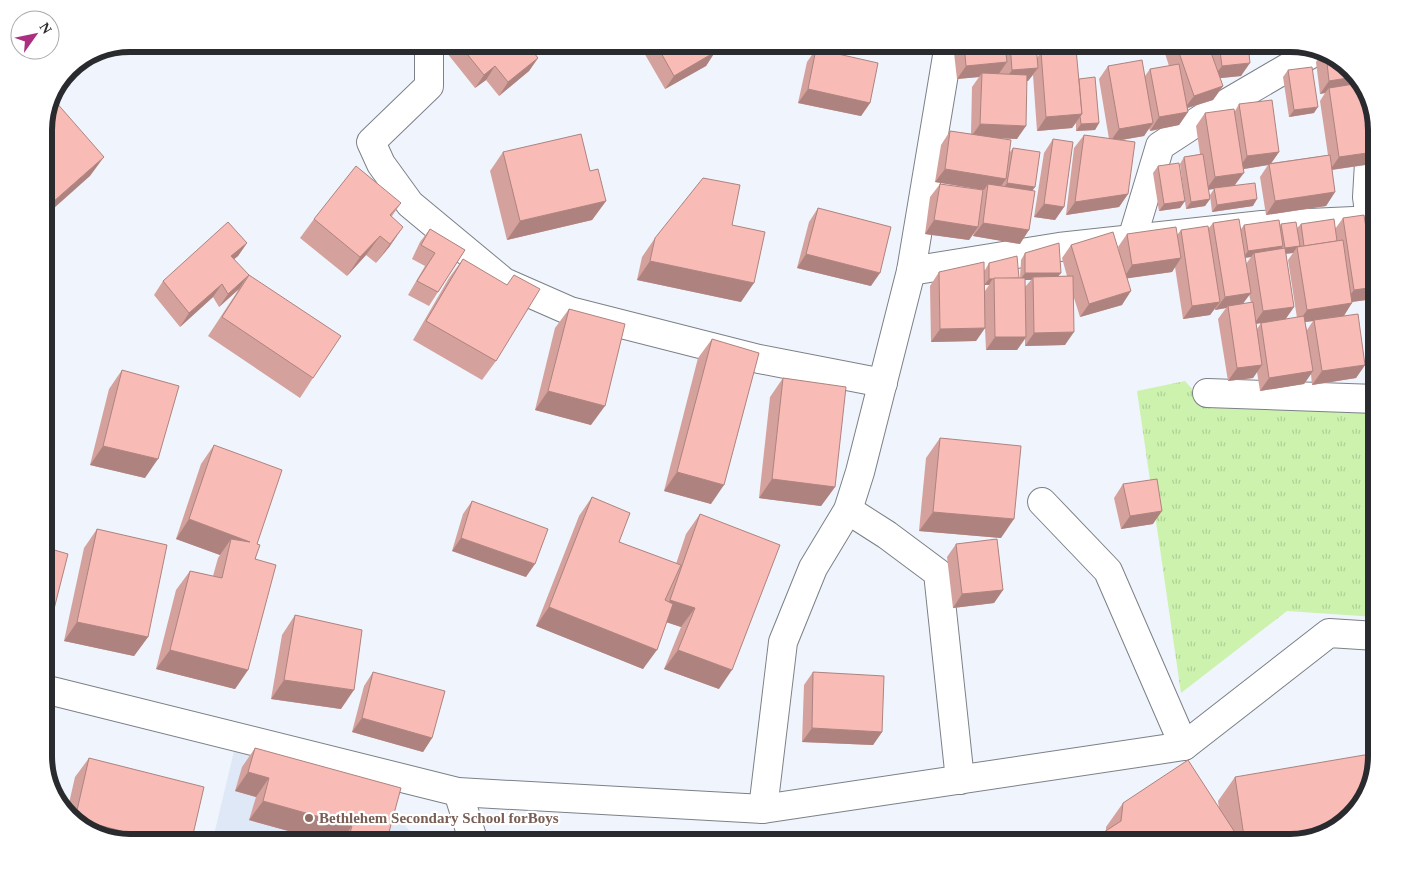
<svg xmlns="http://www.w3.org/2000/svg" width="1420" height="887" font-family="'Times New Roman',serif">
<defs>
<pattern id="park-tufts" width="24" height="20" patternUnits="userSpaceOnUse" patternTransform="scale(1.25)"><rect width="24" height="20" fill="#ccf2ae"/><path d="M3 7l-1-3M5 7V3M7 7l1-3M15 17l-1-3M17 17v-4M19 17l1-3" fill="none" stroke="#afd096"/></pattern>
</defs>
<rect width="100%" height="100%" fill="#f0f4fc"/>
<polygon fill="#dfe8f6" points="235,747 381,794 419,843 212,843"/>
<polygon fill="url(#park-tufts)" points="1185,381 1202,400 1376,406 1376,617 1287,611 1181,693 1137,391"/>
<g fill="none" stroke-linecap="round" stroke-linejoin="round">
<defs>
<g id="minor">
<polyline points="429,44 429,86 371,142 381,164 410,204 504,282 570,311 759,359 883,383"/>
<polyline points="1370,219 1367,197 1372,111"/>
<polyline points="1132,239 1160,146 1215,110 1316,51"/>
<polyline points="911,271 1059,247 1262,225 1376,220"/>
<polyline points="1207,393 1376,399"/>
<polyline points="1042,502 1108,571 1184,746"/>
<polyline points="848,510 887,535 938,573 960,780"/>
<polyline points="763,809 783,642 813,568 848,510 860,472 911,271 949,44"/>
</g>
<g id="tertiary">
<polyline points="44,689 458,792 763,809 1184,746 1329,633 1376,636"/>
<polyline points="458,792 474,843"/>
</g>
</defs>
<use href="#minor" stroke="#7c8087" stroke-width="30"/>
<use href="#tertiary" stroke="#7c8087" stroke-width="30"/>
<use href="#minor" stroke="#fff" stroke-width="28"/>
<use href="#tertiary" stroke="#fff" stroke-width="28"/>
</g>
<g fill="#d5a19c" fill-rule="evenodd">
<polygon points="453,44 527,44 538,58 529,71 499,96 486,80 475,88 447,53"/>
<polygon points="639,44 710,44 715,52 706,66 665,89"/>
<polygon points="953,44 1036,44 1037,58 1041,52 1079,79 1099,123 1095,130 1076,131 1076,123 1072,128 1037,131 1033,75 1028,81 1027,81 1017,139 997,138 1010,152 1013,148 1035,187 1032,190 1020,244 973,236 974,233 969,240 925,234 930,197 940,184 983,191 984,190 935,182 941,145 950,131 971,134 972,87 979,77 957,79"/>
<polygon points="1162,44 1248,44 1241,76 1220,78 1223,86 1213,100 1188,108 1188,112 1179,125 1150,131 1149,128 1144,136 1121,140 1128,194 1119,207 1066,215 1074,148 1084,135 1109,139 1099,79 1108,66 1145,76 1150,69 1169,66"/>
<polygon points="1251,44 1266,44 1252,48"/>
<polygon points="816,49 870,103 861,116 798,103 807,62"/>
<polygon points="1322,53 1333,56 1359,83 1365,165 1332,170 1335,192 1326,206 1266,215 1260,177 1268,165 1243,169 1235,185 1253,206 1212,212 1210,195 1214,189 1208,190 1210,199 1205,206 1186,209 1180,164 1184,157 1200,154 1196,126 1205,113 1235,111 1239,104 1279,152 1271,163 1328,155 1320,101 1325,93 1320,94 1316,62"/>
<polygon points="1288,70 1314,113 1289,117 1283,77"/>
<polygon points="1053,139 1064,207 1055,220 1034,217 1044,153"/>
<polygon points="503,152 606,201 592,220 507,240 490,171"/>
<polygon points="1158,166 1185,201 1180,208 1159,211 1153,173"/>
<polygon points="401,203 392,216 390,246 376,263 366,255 347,276 300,238 314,219"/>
<polygon points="818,208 871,286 797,268 809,222"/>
<path d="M1343 218 1365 224 1370 218 1376 266H1372L1373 274 1376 269V333L1371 321 1375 316 1372 317 1369 295 1366 300 1352 302 1344 316 1365 365 1356 378 1312 385 1311 374 1304 384 1260 391 1257 372 1253 378 1228 381 1218 319 1226 308 1215 310V308L1210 315 1183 319 1175 267 1172 272 1127 278 1122 305 1080 317 1074 298 1065 345 1025 346V339L1017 350H986L985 328 976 341 931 342 930 286 939 272 985 270 989 263 1019 278H1020L1021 260 1025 253 1058 276H1067L1062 258 1071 245 1119 250 1118 247 1127 234 1177 235 1181 230 1208 229 1213 223 1241 229 1244 225 1280 226 1281 224 1297 228 1301 224 1335 229ZM1293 253 1288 260 1297 318 1285 319 1294 307 1286 254ZM1251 257 1246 264 1245 258ZM1025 280H1031L1025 287ZM985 285H989L985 291ZM1249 294 1251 303 1243 304ZM1313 321 1307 330 1305 322ZM1261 323 1257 329 1256 324Z"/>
<polygon points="732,225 741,302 637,280 642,257 655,238"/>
<polygon points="430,229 465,250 429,306 408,295 425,266 412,259 420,242"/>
<polygon points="247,243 238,256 234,259 313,378 300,398 208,336 239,289 219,307 213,297 180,327 154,295 163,281"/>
<polygon points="463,259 496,361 482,380 413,340 449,278"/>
<polygon points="569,309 591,425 535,410 555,328"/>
<polygon points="712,339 711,504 664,491 698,358"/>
<polygon points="122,370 145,478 90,465 109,389"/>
<polygon points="783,378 835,487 821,506 759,498 770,397"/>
<polygon points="940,438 1001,538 919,531 926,458"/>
<polygon points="214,445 257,544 248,670 235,689 156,669 176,590 190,571 213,576 218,558 220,555 176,539 201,464"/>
<polygon points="1123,484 1153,524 1121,529 1114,498"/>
<polygon points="592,497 619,542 676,564 686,534 700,514 719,689 664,669 681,627 666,622 643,669 536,626 579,516"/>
<polygon points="472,501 526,577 452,551 463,514"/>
<polygon points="97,529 148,637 134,656 64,641 84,548"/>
<polygon points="956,544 1003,590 994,603 953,608 947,557"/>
<polygon points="295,615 341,709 271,699 282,635"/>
<polygon points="373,672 432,738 423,752 352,732 364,686"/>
<polygon points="813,672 882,732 873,745 802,742 804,685"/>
<polygon points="255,748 386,843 332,843 249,820 256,797 235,791 242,767"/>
<polygon points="89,758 87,831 67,812 75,777"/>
<polygon points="1235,777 1290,843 1087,843 1106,831 1106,827 1123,803 1219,808 1218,801"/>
</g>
<g fill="#ae837f">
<polygon points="1255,44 1266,44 1252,48"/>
<polygon points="1290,44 1294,45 1287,47"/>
<polygon points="715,52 706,66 665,89 674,76"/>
<polygon points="538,58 529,71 499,96 508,82"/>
<polygon points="1007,62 998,75 982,73 979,77 957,79 966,66"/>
<polygon points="1250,63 1241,76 1212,79 1222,66"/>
<polygon points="495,66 486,80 475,88 484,75"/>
<polygon points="1038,68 1028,81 1003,83 1012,70"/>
<polygon points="1354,77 1359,82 1355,89 1329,88 1325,93 1320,94 1329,81"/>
<polygon points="1223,86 1213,100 1184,109 1194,96"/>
<polygon points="808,89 870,103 861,116 798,103"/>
<polygon points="1318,107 1314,113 1289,117 1294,110"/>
<polygon points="1188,112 1179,125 1150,131 1159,117"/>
<polygon points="1082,114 1072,128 1037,131 1046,117"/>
<polygon points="1099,123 1095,130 1076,131 1081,124"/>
<polygon points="1153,123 1144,136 1110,142 1119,129"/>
<polygon points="980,124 1026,126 1017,139 971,137"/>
<polygon points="1279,152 1270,165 1269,164 1268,165 1238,170 1247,156"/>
<polygon points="1374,152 1365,165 1330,170 1339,157"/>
<polygon points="104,157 90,176 44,217 44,210 45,209"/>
<polygon points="945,169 1006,179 997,192 988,184 984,190 935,182"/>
<polygon points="1244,173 1234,186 1206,190 1215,177"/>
<polygon points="1007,183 1035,187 1030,194 1003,189"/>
<polygon points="1335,192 1326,206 1266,215 1275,201"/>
<polygon points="1128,194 1119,207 1066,215 1075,202"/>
<polygon points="1210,199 1205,206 1186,209 1191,202"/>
<polygon points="1257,199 1253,206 1212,212 1217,205"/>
<polygon points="606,201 592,220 507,240 520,221"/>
<polygon points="1185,201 1180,208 1159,211 1164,204"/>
<polygon points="1044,204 1064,207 1055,220 1034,217"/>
<polygon points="934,220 978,227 969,240 925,234"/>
<polygon points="983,223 1029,230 1020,244 973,236"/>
<polygon points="403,227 390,246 376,263 390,244"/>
<polygon points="380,236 366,255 347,276 360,257"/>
<polygon points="247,243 238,256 222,269 231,256"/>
<polygon points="1283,246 1278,253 1254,253 1251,257 1243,258 1248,251"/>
<polygon points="1300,246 1297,247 1293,253 1280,254 1285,248"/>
<polygon points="806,254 880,273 871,286 797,268"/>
<polygon points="1375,254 1376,254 1376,266 1365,267"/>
<polygon points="1181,258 1172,272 1123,279 1132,265"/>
<polygon points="650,261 754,283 741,302 637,280"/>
<polygon points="1025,273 1061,273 1056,279 1033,277 1031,280 1020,280"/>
<polygon points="248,275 239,289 219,307 228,294"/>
<polygon points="993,278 989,285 984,285 989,279"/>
<polygon points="222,284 213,297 180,327 189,313"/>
<polygon points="1375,287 1366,300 1344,303 1354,290"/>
<polygon points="1131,291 1122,305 1080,317 1089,304"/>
<polygon points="1251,293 1241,306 1228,306 1226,308 1215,310 1225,297"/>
<polygon points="1220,302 1210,315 1183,319 1192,306"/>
<polygon points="1352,303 1343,317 1298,323 1307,310"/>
<polygon points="1294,307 1285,320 1254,324 1263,311"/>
<polygon points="985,328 976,341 931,342 940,329"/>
<polygon points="1074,332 1065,345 1025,346 1034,333"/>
<polygon points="995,337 1026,337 1017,350 986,350"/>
<polygon points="1262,365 1253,378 1228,381 1237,368"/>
<polygon points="1365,365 1356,378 1312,385 1322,371"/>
<polygon points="1313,371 1304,384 1260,391 1269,378"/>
<polygon points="548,391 605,406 591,425 535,410"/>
<polygon points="103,446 158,459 145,478 90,465"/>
<polygon points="677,472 724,485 711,504 664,491"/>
<polygon points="772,479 835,487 821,506 759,498"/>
<polygon points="1162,511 1153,524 1121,529 1130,516"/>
<polygon points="933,512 1014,519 1001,538 919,531"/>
<polygon points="189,519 250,542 231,539 220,555 176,539"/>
<polygon points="461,538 535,564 526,577 452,551"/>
<polygon points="1003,590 994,603 953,608 962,594"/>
<polygon points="670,600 695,608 681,627 657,619"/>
<polygon points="549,607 657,650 643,669 536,626"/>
<polygon points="44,611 53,613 44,626"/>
<polygon points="77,622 148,637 134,656 64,641"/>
<polygon points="170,650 248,670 235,689 156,669"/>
<polygon points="678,650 732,670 719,689 664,669"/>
<polygon points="284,680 354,690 341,709 271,699"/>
<polygon points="362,718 432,738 423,752 352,732"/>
<polygon points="812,728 882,732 873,745 802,742"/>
<polygon points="248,772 269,778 256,797 235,791"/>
<polygon points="263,801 352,826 340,843 332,843 249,820"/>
<polygon points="75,819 168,843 131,843 87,831"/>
<polygon points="1236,834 1230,843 1223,843"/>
</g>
<g fill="#f8bbb5" stroke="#ae837f">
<polygon points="459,44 527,44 538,58 508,82 495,66 484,75"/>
<polygon points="656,44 710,44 715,52 674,76"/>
<polygon points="964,44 1005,44 1007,62 966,66"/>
<polygon points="1010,44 1036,44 1038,68 1012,70"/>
<polygon points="1176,44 1208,44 1223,86 1194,96"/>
<polygon points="1219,44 1248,44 1250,63 1222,66"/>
<polygon points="816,49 878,63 870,103 808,89"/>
<polygon points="1076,49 1082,114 1046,117 1041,52"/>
<polygon points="1326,54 1333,56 1354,77 1329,81"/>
<polygon points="1142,60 1153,123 1119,129 1108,66"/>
<polygon points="1179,64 1188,112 1159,117 1150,69"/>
<polygon points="1312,67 1318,107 1294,110 1288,70"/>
<polygon points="982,73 1027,75 1026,126 980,124"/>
<polygon points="1095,77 1099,123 1081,124 1080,116 1082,114 1079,79"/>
<polygon points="1360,83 1365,88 1374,152 1339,157 1329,88"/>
<polygon points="1272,100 1279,152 1247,156 1239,104"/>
<polygon points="55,101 104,157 45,209 44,208 44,125"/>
<polygon points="1234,109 1244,173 1215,177 1205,113"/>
<polygon points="950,131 1011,140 1006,179 945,169"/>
<polygon points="581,134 590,171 598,169 606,201 520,221 503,152"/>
<polygon points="1084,135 1135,142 1128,194 1075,202"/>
<polygon points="1053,139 1073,142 1064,207 1044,204"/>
<polygon points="1013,148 1040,152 1035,187 1007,183"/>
<polygon points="1203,154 1210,199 1191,202 1184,157"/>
<polygon points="1330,155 1335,192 1275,201 1269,164"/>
<polygon points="1179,163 1185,201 1164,204 1158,166"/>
<polygon points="356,166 401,203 390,215 403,227 390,244 380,236 360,257 314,219"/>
<polygon points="703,178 740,185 732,225 765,232 754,283 650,261 655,238"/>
<polygon points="1255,183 1257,199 1217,205 1214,188"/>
<polygon points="940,184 983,190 978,227 934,220"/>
<polygon points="988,184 1035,191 1029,230 983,223"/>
<polygon points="818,208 891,227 880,273 806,254"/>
<polygon points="1364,215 1375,287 1354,290 1343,218"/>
<polygon points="1376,217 1376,254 1375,254 1370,218"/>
<polygon points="1239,219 1251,293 1225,297 1213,223"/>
<polygon points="1334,219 1337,241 1304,246 1301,224"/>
<polygon points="1279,220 1283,246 1248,251 1244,225"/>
<polygon points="228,222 247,243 231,256 249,275 228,294 222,284 189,313 163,281"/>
<polygon points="1296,222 1300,246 1285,248 1281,224"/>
<polygon points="1208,226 1220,302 1192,306 1181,230"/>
<polygon points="1176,227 1181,258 1132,265 1127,234"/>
<polygon points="430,229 465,250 438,292 417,281 435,253 421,245"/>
<polygon points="1113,232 1131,291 1089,304 1071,245"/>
<polygon points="1343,240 1352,303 1307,310 1297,247"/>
<polygon points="1059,243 1061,273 1025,273 1025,253"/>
<polygon points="1285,248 1294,307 1263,311 1254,253"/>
<polygon points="1017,256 1019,278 989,279 989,263"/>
<polygon points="463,259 507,285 514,275 540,289 496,361 426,321"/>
<polygon points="984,262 985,328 940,329 939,272"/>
<polygon points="249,275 341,336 313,378 222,317"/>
<polygon points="1073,276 1074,332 1034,333 1033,277"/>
<polygon points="994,278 1025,278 1026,337 995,337"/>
<polygon points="1253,302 1262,365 1237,368 1228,306"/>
<polygon points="569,309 625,324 605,406 548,391"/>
<polygon points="1358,314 1365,365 1322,371 1314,320"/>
<polygon points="1304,316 1313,371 1269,378 1261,323"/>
<polygon points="712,339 759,353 724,485 677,472"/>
<polygon points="122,370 179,386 158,459 103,446"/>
<polygon points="783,378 846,387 835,487 772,479"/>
<polygon points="940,438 1021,446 1014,519 933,512"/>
<polygon points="214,445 282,470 257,544 260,545 255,559 276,565 248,670 170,650 190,571 222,578 231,539 250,542 189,519"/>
<polygon points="1157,479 1162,511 1130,516 1123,484"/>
<polygon points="592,497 630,513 619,542 681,565 665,600 673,604 657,650 549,607"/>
<polygon points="472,501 548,529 535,564 461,538"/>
<polygon points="700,514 780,545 732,670 678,650 695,608 670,600"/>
<polygon points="97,529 167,545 148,637 77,622"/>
<polygon points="997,539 1003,590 962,594 956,544"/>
<polygon points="44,547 68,554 53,613 44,611"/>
<polygon points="295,615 362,630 354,690 284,680"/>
<polygon points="373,672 445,691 432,738 362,718"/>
<polygon points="813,672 884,676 882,732 812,728"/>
<polygon points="255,748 401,788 386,843 347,843 352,826 263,801 269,778 248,772"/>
<polygon points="1376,753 1376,757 1364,800 1333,831 1290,843 1245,843 1235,777"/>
<polygon points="89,758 204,787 191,843 168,843 75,819"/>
<polygon points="1188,760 1236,834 1223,843 1087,843 1121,821 1123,803"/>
</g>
<circle fill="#8d6e63" stroke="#fff" stroke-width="2" cx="309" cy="818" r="5"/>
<g text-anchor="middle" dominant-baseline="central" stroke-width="4.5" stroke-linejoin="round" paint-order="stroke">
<g font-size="15" font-weight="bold" fill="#785e54" stroke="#fff" text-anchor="start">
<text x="319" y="818">Bethlehem Secondary School forBoys</text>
</g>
</g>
<path d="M0 0H1420V887H0ZM130 52H1290A78 78 0 0 1 1368 130V756A78 78 0 0 1 1290 834H130A78 78 0 0 1 52 756V130A78 78 0 0 1 130 52Z" fill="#fff" fill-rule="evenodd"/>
<path fill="none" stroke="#292b2e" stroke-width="6" d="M130 52H1290A78 78 0 0 1 1368 130V756A78 78 0 0 1 1290 834H130A78 78 0 0 1 52 756V130A78 78 0 0 1 130 52Z"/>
<g transform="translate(35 35) rotate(57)"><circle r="24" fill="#ffffff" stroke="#a9aaab"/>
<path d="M0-4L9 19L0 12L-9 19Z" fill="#ab2e80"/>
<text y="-8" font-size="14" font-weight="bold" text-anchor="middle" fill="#292b2e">N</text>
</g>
</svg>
